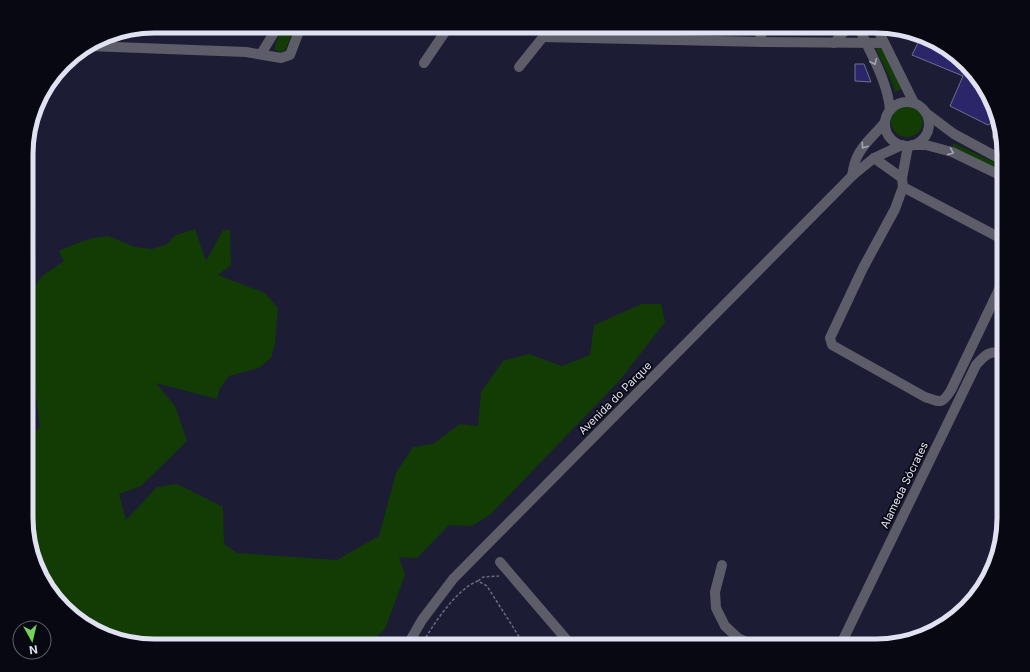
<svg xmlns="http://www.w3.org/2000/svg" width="1030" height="672" font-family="Inter,sans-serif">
<rect width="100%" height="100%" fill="#1c1d34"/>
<g fill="#123c04">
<polygon points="283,26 295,26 285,51 281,52 275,50 275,45"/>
<polygon points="875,46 882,47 903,88 895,92 893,85"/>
<circle cx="907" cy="121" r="16"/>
<polygon points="953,144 955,144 1004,167 1004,173 953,148"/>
<polygon points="195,229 206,261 223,230 230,230 231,265 218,275 265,293 278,308 275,343 271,358 259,368 229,376 220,388 217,399 156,383 175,406 187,441 141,486 119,494 126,520 157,487 177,484 223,507 224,544 237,553 337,560 379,536 396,473 413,447 433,444 460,424 478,426 481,392 503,361 529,354 562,366 590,355 594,325 642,304 661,304 665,322 620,380 491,514 472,526 449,525 417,558 399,557 405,575 385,629 371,642 371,646 154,646 113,639 83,624 43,582 27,534 27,436 30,437 40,427 34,380 27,364 27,297 42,276 64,261 59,251 80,242 94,238 108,236 135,247 152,249 166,245 176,235"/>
</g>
<g fill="#2a2669" stroke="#6e718c">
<polygon points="922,35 947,48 987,90 995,117 992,122 988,125 950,106 963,76 912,55"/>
<polygon points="855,64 864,64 871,82 855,81"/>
</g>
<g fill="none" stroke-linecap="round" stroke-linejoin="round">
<g stroke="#6b6c80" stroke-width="1.5" stroke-dasharray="3 2" stroke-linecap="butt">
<polyline points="478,581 483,577 499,576"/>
<path d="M421 646C431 627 457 588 478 581L487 586 525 646"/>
</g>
<g stroke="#5c5d69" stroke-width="10">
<polyline points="757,26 763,42"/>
<path d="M858 26C870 52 888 82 890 110"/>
<polyline points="876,26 914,103"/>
<polyline points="543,37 763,42 884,43"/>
<polyline points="834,43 843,33 847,26"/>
<polyline points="88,46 246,52 281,58 290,55 301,26"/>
<polyline points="261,54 278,26"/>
<polyline points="424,63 449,26"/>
<polyline points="519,67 543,37 561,26"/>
<circle cx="907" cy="124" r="22"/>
<polyline points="926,113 954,134 1004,161"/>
<polyline points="999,130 997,136 1003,144"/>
<polyline points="913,145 926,145 952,152 1004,177"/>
<path d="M908 146 902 178 903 187 895 209 863 268 830 338 832 345 925 397C940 402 942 405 951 390L1004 279"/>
<polyline points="874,158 902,178"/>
<path d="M852 176C853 170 854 163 857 157 863 143 876 134 885 122"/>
<polyline points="903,187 1004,240"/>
<polyline points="500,562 572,646"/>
<polyline points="722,565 715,592 716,608 725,626 738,638 755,646"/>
<polyline points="407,646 422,620 453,579 852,176 874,158 902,145"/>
<path d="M840 646 976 365C985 355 989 350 1004 353"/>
</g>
</g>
<defs><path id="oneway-chevron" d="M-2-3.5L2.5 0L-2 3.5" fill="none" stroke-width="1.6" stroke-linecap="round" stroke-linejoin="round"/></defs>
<g stroke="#a5a6b4">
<use href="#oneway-chevron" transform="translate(874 62) rotate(65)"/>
<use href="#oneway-chevron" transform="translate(864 146) rotate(124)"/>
<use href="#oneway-chevron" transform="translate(951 152) rotate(22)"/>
</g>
<g text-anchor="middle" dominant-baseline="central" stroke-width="3.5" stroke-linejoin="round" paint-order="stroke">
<g font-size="11" fill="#e0e1f1" stroke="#080812">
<text transform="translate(615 398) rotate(-45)">Avenida do Parque</text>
<text transform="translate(904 485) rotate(-64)">Alameda Sócrates</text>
</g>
</g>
<path d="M0 0H1030V672H0ZM154 33H876A121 121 0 0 1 997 154V518A121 121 0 0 1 876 639H154A121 121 0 0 1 33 518V154A121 121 0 0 1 154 33Z" fill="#080812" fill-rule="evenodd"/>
<path fill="none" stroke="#e0e1f1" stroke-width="5" d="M154 33H876A121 121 0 0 1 997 154V518A121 121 0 0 1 876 639H154A121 121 0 0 1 33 518V154A121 121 0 0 1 154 33Z"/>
<g transform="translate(32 640) rotate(172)"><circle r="19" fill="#080812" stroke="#5e5f6b"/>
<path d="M0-3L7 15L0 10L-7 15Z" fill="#74d25b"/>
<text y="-6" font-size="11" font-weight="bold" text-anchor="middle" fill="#e0e1f1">N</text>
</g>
</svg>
